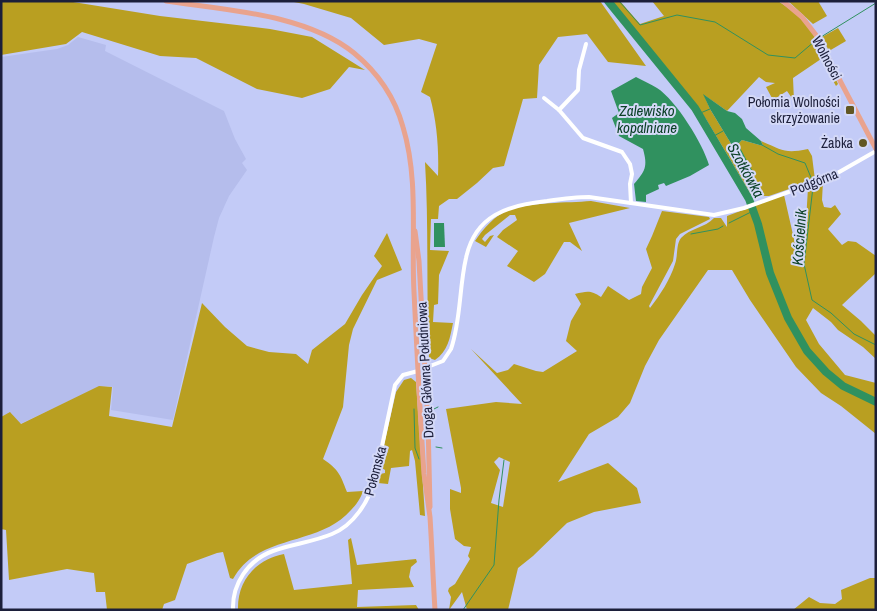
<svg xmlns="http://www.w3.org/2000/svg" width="877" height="611" font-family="'Archivo Narrow',sans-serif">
<rect width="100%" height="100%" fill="#c3cbf7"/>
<polygon fill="#b5bdec" points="78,37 106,45 105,51 224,111 235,139 246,159 242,163 247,170 229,196 219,218 214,237 173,420 111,410 113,387 108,386 99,387 90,391 20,424 11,413 1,416 1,57 57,49 68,45"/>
<g fill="#b99f21" fill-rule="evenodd">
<polygon points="1,1 67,1 160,16 270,29 312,37 365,70 349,67 330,89 302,98 257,89 196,58 160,56 82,32 66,44 1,55"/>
<path d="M289 1H600L646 66 608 62 587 34 558 37 539 65 537 98 523 99 504 166 493 168 477 183 457 199H449L439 206 438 219H431L430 250 449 251 439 275 438 304 434 305 433 322 453 323C450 338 448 351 435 360L429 358C426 293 429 228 425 162L438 176C439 150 437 122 430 97L421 92 437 44 419 39 384 45 351 18 304 4Z"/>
<path d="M609 1H620L640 24 664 16 652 1H778C787 7 796 13 803 21 819 39 828 63 838 84L836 86 821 59 793 78 794 101 787 91 773 100 766 87 775 83 766 82 759 77 727 111 704 95 710 109 747 170 738 144 742 140 763 146 761 141C783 150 784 154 808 149L812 156 815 180 769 196H752L706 119 666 67Z"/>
<polygon points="788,1 818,1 827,16 813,24"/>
<polygon points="838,28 846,41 829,51 822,37"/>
<path d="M823 181 822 200 824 207 831 208 835 205 841 214 828 229 842 245 848 241 856 242 876 256V273L842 305 861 321 876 336V359L863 347 838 330 831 322 813 308 806 320 819 344 845 375 876 383V434L841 406 821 393 796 367 750 300 732 270H708L659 340 645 366 630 403 618 417 589 434 558 482 608 463 637 488 641 503 594 512 567 523 533 556 518 568 508 610H467L462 592 449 610 451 597 448 591 449 588 455 584 470 559 468 556 471 547 464 546 455 539 450 509V489L461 493V488L446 409 496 402 522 404 471 349 497 373 508 370 514 364 536 371 543 372 577 351 566 341 571 321 581 304 575 294C587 291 591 290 601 297L608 286 629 300 641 294 642 287 652 268 646 249 652 236 662 211 709 217 710 219 680 234 676 239 673 261 649 306 650 308C660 295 670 280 675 264 678 256 676 244 681 238 690 228 705 228 714 218H721L727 227V216L784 195 796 248 805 237 808 188ZM499 457 510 462 503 507 491 503 500 470 494 462Z"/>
<path d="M591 201 630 208 569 223 582 251 570 242H564L545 274 534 282 507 266 518 251 497 237 503 230 517 220 515 215H510L485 235 482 239 485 242 490 236 494 235 486 247 475 241C483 229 495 215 509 210 531 202 567 203 591 201Z"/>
<path d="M387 233 402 270 377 280 353 329 349 345 343 407 323 459C339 470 340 474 347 492L363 491C361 498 356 505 351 510 319 547 258 533 233 579L230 578 223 552 217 553 187 564 175 600 164 604 162 610H107L105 592H96L94 573 67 569 9 580 6 530 1 529V417L10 412 21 424 99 386 112 387 109 416 172 427 202 303 225 327 247 346 269 352 296 354 308 364 312 350 345 324 362 295 382 266 374 256Z"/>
<polygon points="411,378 416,382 425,516 420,515 415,461 412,450 410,451 409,466 391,468 388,484 378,483 380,474 385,473 385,470 382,468 389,447 384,445 396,392 404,380"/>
<path d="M351 538 357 565 416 559 417 562 411 567 409 577 414 587 358 590 357 607 416 605 419 610H238C237 581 256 559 284 554L294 590 352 584 348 540Z"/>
<polygon points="870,578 876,578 876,610 793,610 809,597 820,603 835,604 842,599 841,590"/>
</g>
<g fill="#30915f">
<path d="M636 77C643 81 651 84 657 88 676 100 703 144 709 165L690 176 666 186 664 183 658 185 659 189 646 195V202L636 201 634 184C645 171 648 167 643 149L619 136 612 118 619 113 611 91Z"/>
<polygon points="703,94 727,111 735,113 742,119 746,128 761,141 763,146 742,140 738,144 753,172 747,170 710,109"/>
<polygon points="434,223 444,223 445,247 434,247"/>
</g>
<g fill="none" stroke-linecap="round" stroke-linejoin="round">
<g stroke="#30915f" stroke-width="1">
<polyline points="619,1 640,25 677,15 715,22 768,55 795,58 815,41"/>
<polyline points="821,37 876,3"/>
<polyline points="698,114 710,109"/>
<polyline points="712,137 723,131"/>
<polyline points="762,145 778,154 805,163 812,180"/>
<polyline points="813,187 804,264 812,300 831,313 854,334 876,345"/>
<polyline points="729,223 753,211"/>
<polyline points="691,234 718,229 723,226"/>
<polyline points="414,409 415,448 419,459"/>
<polyline points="434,409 438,407"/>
<polyline points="436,447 442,448"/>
<polyline points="463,610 494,565 499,500 504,460"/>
</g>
<polyline stroke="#30915f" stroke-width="8" points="608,1 695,108 749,199 758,224 770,273 788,318 807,351 826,372 843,386 876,402"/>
<g stroke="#fff" stroke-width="4">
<polyline points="544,98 559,110 583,138 622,152 630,164 632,174 630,184 631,203"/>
<polyline points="559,110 578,90 579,70 586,44"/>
<path d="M425 368 443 361 451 349C461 320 459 288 466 258 475 215 508 205 547 201 561 199 575 197 589 197L714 215 744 208 819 181 834 175 876 151"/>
<path d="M233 610C232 584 248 560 273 551 292 544 313 542 332 534 354 525 369 501 375 479L395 385 403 375 418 371"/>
</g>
<g stroke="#e9a38e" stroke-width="5">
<path d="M166 1C226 10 306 14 354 53 377 72 395 98 403 127 419 180 411 238 414 292 417 353 420 414 424 474 426 489 428 503 430 517 432 548 433 579 435 610"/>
<polyline points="783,1 802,17 816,35 876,149"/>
<polyline points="415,231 419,261 428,422 430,507"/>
</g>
</g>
<g fill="#615622" stroke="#d4d9f7" stroke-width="2">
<rect x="845" y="105" width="10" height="10" rx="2.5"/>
<circle cx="863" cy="143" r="5"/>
</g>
<g text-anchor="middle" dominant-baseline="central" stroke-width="4" stroke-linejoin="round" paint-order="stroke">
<g font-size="14" fill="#1c1f3a" stroke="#d4d9f7">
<text transform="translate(827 58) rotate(62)">Wolności</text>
<text transform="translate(814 182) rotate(-22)">Podgórna</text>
<text transform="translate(425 370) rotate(-93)">Droga Główna Południowa</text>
<text transform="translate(375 471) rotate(-75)">Połomska</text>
</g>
<g font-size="14" fill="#1c1f3a" stroke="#d4d9f7" text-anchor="end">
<text x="840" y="102">Połomia Wolności<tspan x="840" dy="16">skrzyżowanie</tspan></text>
<text x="853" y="143">Żabka</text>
</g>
<g font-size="15" font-style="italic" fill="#0c4127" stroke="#d4d9f7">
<text x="647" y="110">Zalewisko<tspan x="647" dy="17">kopalniane</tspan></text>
<text transform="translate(746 170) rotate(61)">Szotkówka</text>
<text transform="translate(799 237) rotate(-86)">Kościelnik</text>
</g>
</g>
<rect width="877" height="611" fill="none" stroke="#1c1f3a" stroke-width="5"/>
</svg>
